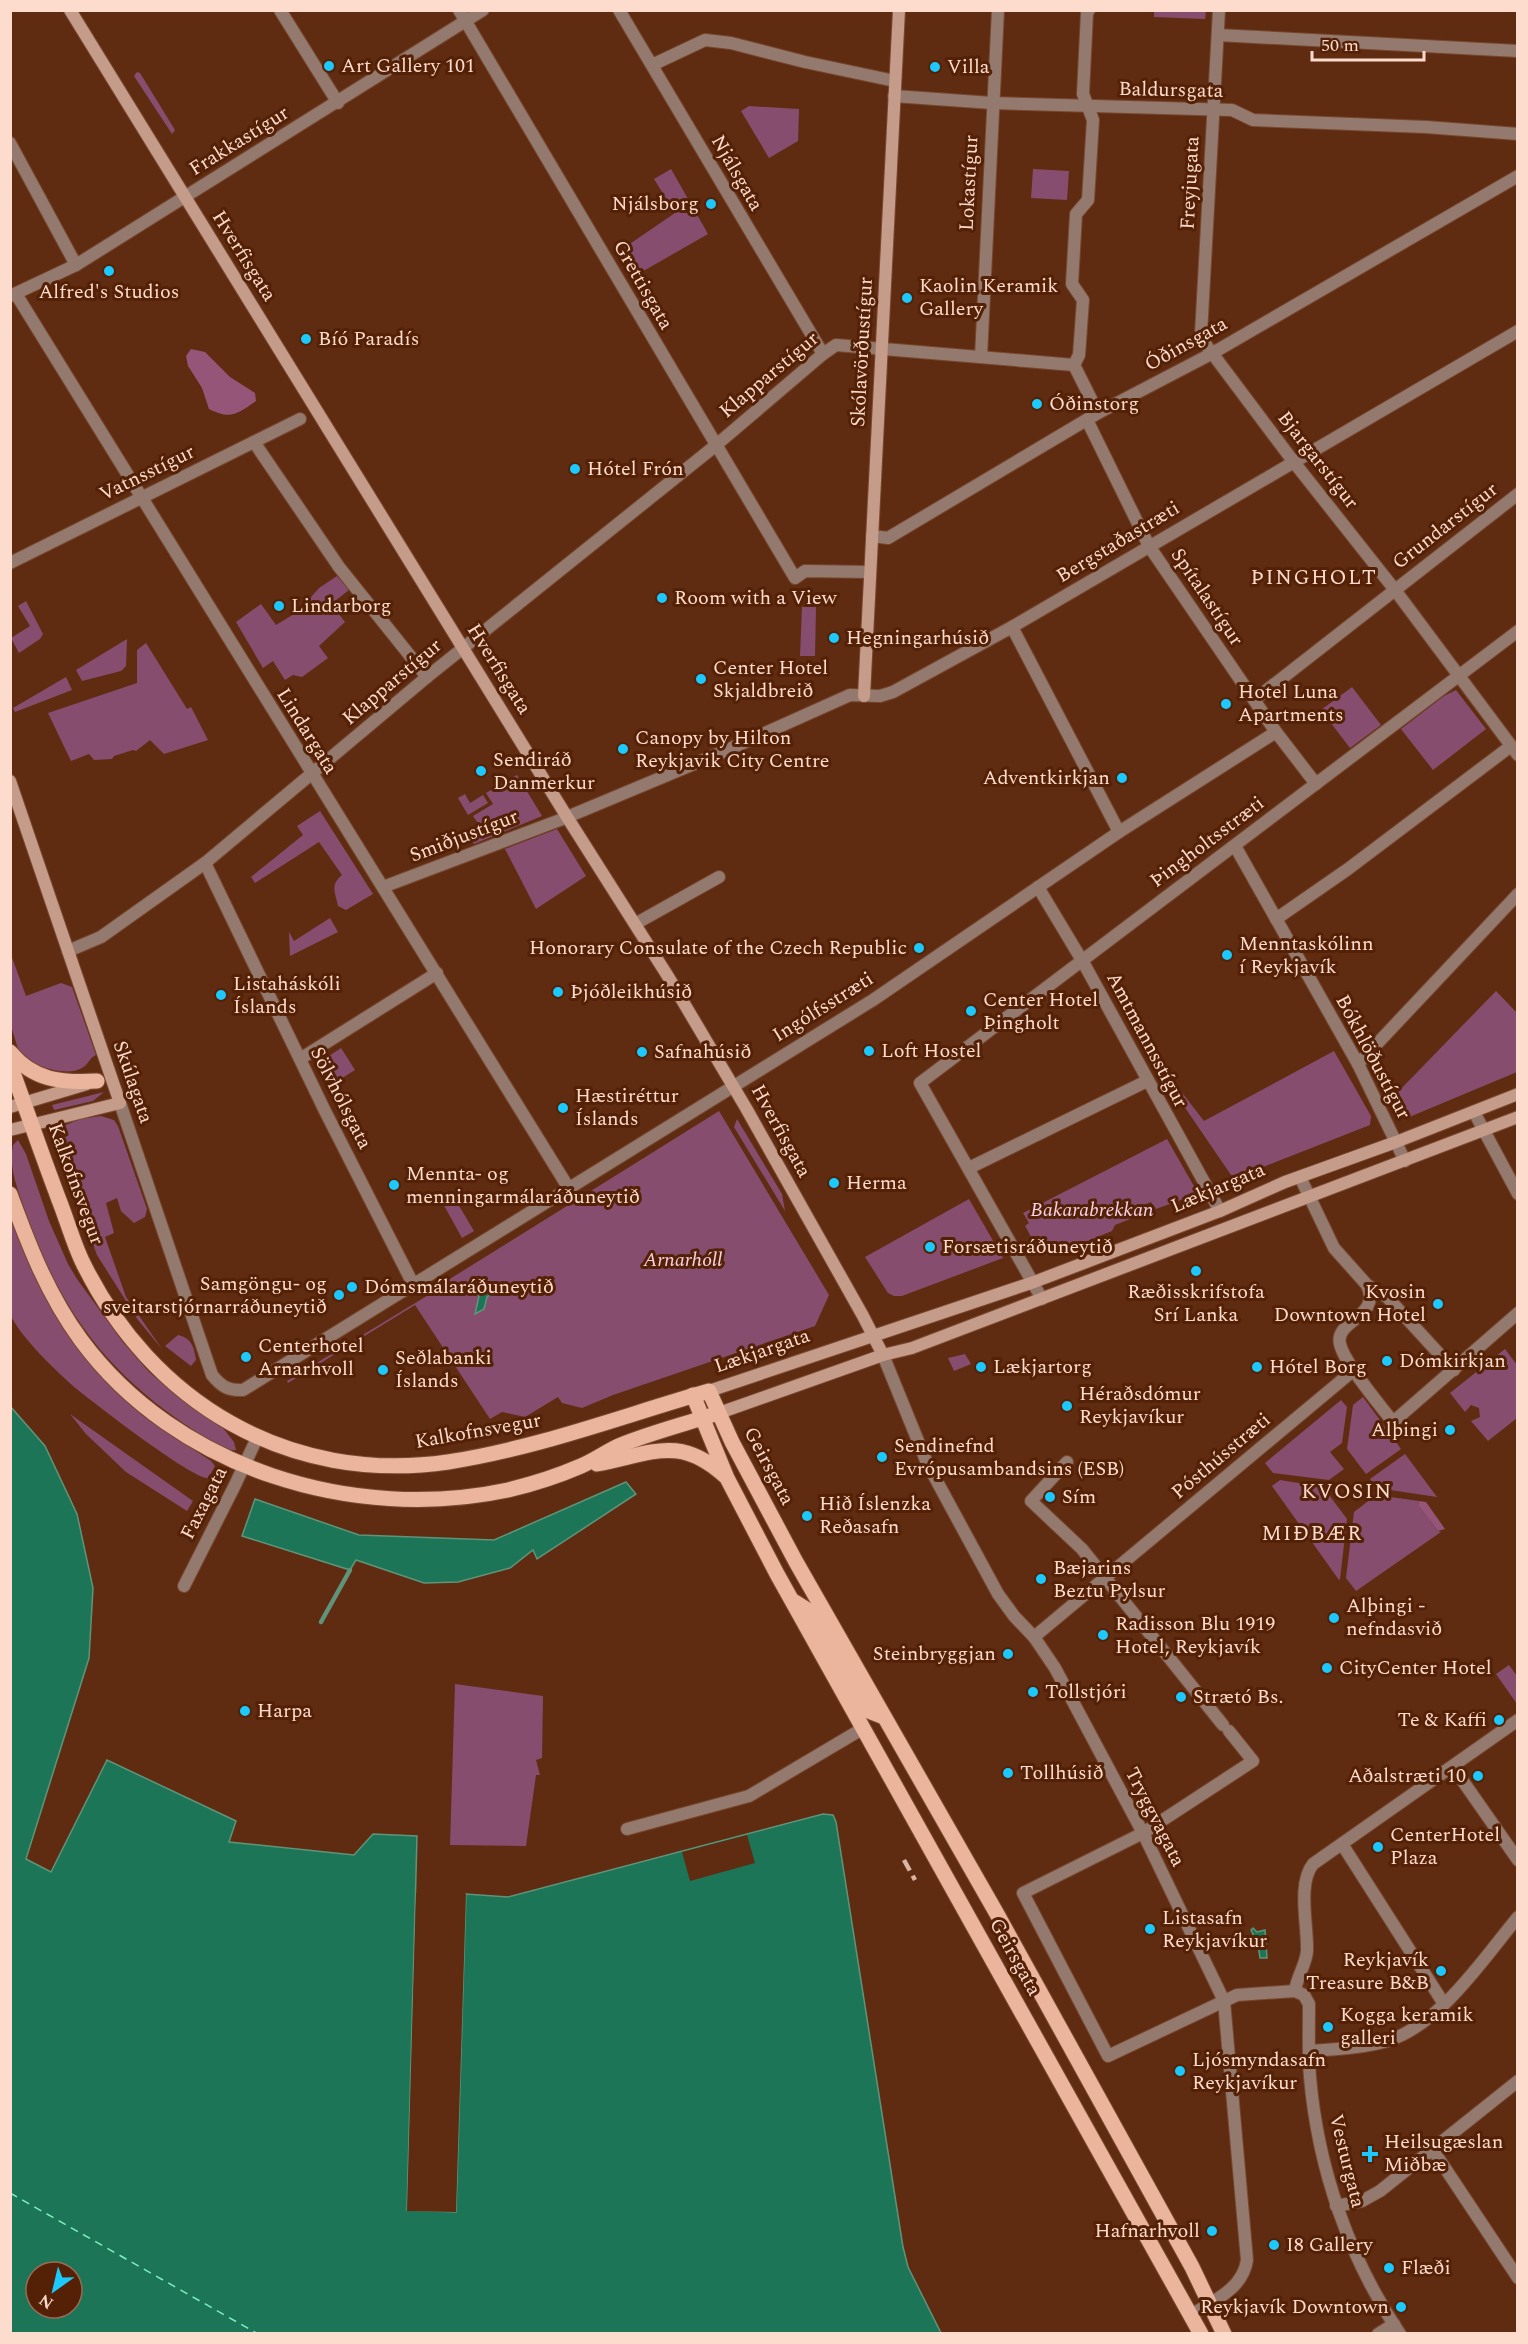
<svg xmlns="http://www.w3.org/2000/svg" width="1528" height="2344" font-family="Spectral,serif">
<rect width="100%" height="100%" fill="#5f2c12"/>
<g fill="#874d6e">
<polygon points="1154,11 1206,11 1205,19 1154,17"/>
<polygon points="137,72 140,73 175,130 172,134 134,76"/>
<polygon points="749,106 799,109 798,141 769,158 741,111"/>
<polygon points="671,169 708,234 633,277 618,252 675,213 654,179"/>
<polygon points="1033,169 1069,171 1067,200 1031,198"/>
<polygon points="337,576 349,590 331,604 345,622 319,646 328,658 302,677 293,675 285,680 273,661 263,668 236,622 261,604 276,625 299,611 319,588"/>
<polygon points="26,601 43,634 40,639 19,653 11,638 30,626 18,606"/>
<polygon points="802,607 816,607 815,656 800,656"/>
<polygon points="127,639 126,666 121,671 82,681 76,670"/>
<polygon points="146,643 187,709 191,707 208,740 164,754 150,740 136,751 133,750 114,756 112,759 94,760 89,754 71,761 48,713 137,683 137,650"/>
<polygon points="66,677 72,690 15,712 13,708"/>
<polygon points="1352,687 1381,725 1350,748 1321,710"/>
<polygon points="1456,690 1486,729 1433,770 1401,729 1444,696"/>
<polygon points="517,775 542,816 474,844 469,837 482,829 473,816 493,804 486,793"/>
<polygon points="465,794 470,803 483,795 488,803 468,815 458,798"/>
<path d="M320 811 373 894 346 910 338 906C335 892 330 885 342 875L319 842 255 883 251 877 303 835 297 826Z"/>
<polygon points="557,829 586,876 536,909 505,849"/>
<polygon points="330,918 338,932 290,956 289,932 294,941"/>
<path d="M10 952 26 996 61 983 72 987 96 1055C89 1058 89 1064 82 1068 70 1075 52 1070 39 1066L36 1070 19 1052 11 1026Z"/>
<polygon points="1496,991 1517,1013 1517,1072 1407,1118 1396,1114 1393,1107 1401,1102 1396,1094"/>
<polygon points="341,1048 355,1070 336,1082 344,1095 334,1101 317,1064"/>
<polygon points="1334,1051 1371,1116 1370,1125 1240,1176 1231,1175 1175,1093 1180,1090 1204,1121"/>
<polygon points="104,1092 93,1101 54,1110 52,1105"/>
<polygon points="719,1111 829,1295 815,1326 613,1395 582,1408 562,1403 558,1397 525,1417 502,1412 490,1419 415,1305 288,1383 287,1381 430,1294 445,1282"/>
<polygon points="101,1116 114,1120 118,1126 147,1209 145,1217 134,1223 121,1211 117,1198 106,1203 114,1233 105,1237 126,1297 162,1349 138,1320 97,1255 57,1147 57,1140 62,1134 61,1127 80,1119"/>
<polygon points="737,1119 782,1194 785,1211 734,1127"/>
<path d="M1167 1139 1195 1188 1194 1195 1156 1209 1151 1202 1142 1206 1143 1214 1115 1225 1112 1231 1053 1255C1038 1257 1032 1237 1025 1226L1029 1223 1023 1213Z"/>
<path d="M18 1140 26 1154 49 1221 68 1264 77 1279 122 1341 149 1372 187 1404 223 1428 234 1442 236 1450C223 1452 203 1436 192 1429 107 1373 61 1311 27 1216 19 1192 8 1170 13 1145Z"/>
<polygon points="447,1191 452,1194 474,1231 462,1238 441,1200 441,1195"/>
<polygon points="969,1199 1003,1258 902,1296 894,1296 888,1293 865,1257"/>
<path d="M10 1217C40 1297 75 1360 142 1415 164 1432 188 1445 211 1461L215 1466 208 1478C193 1480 90 1400 73 1386 55 1370 23 1339 12 1318 8 1309 11 1233 10 1217Z"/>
<path d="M178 1335C192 1338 194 1348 196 1360L191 1366 165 1346Z"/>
<polygon points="1505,1349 1517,1365 1517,1418 1488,1441 1471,1421 1480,1417 1479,1408 1471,1405 1465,1412 1450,1393"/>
<polygon points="965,1354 971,1364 954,1371 948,1358"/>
<polygon points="1363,1397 1401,1449 1366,1474 1347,1449 1353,1405"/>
<polygon points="1341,1400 1347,1407 1342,1443 1330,1452 1344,1469 1329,1480 1273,1473 1265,1463"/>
<polygon points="70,1414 193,1501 187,1511 126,1472 86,1434"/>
<polygon points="1405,1454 1437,1497 1377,1488 1370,1479"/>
<polygon points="1280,1480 1323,1487 1347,1519 1340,1579 1339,1580 1272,1486"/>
<polygon points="1376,1495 1419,1501 1418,1505 1438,1531 1441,1532 1356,1591 1346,1578 1354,1512"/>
<polygon points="1509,1665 1517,1676 1517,1704 1496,1674"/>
<polygon points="455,1684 543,1696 542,1758 536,1760 540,1775 536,1775 526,1846 450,1845"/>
</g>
<g fill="#945579">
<path d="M191 349 205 352 230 377 255 393 256 401C237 414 231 420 209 409L202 388 188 366 186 356Z"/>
<polygon points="1419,1501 1426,1502 1445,1529 1438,1531 1418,1505"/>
</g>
<g fill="#1d7557" stroke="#60947a" stroke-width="1.5" fill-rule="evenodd">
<polygon points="486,1282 493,1293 487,1297 484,1309 475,1314 479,1296 475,1289"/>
<path d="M10 1406 45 1446 77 1514 93 1588 89 1658 26 1859 51 1872 107 1760 236 1821 229 1842 354 1855 373 1834 417 1836 407 2210 456 2212 466 1894 508 1897 823 1814 833 1815 836 1822 903 2247 908 2267 941 2333H11ZM36 2272H72V2308H36Z"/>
<polygon points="626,1482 636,1494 537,1559 533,1550 510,1568 458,1582 424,1583 356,1560 350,1570 242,1536 255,1499 359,1535 494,1540"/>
<polygon points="1253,1928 1257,1932 1265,1930 1267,1958 1260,1958 1258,1945 1251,1930"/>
</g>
<g fill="#5f2c12">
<polygon points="747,1835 755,1863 690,1881 682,1852"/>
<polygon points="416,1893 419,1893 410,2208 453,2209 463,1894 466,1894 456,2212 407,2211"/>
</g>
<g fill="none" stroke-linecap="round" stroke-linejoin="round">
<polyline stroke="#60947a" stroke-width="4.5" points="321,1622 350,1570"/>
<polyline stroke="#7cefc0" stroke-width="1.5" stroke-dasharray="8 6" stroke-linecap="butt" points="10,2193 258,2334"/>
<defs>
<g id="street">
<polyline points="280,10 338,103"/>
<polyline points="459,10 795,578 805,571 870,572"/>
<polyline points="619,10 823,354"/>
<polyline points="1219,10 1201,334 1203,341 1293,461 1395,590 1518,755"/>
<polyline points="1218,35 1518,51"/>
<polyline points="652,65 705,40 731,43 805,62 895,81"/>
<polyline points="894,96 992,103 1232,110 1253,120 1426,127 1518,134"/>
<polyline points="10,143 76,265"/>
<polyline points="16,294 568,1187"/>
<polyline points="10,296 76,265 483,10"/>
<polyline points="981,357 998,10"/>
<polyline points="1074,365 1079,355 1083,300 1072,284 1076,214 1088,200 1093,120 1083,94 1087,13 1089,10"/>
<polyline points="1074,365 1098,413"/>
<polyline points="1087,420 1149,546 1276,732 1316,784"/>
<polyline points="254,442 339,567 427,677"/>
<polyline points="872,536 888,538 1098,413 1211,354 1518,176"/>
<polyline points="10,563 300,419"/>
<polyline points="1012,627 1119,832"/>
<polyline points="1254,700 1518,494"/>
<polyline points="1235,846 1358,1064 1405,1161"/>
<polyline points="205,863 325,1111 413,1284"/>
<polyline points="383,887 560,820 725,751 850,695 880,696 893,692 1012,627 1518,331"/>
<polyline points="1038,887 1083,962 1220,1211"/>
<polyline points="1276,919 1348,869 1511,746"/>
<polyline points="635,924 719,877"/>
<polyline points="68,951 101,937 205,863 427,677 715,446 823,354 836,345 1074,365"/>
<polyline points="300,1059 437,973"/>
<polyline points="1358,1064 1518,894"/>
<path d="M120 1103 212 1375C221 1386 228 1391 243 1390L873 1000 1119 832 1276 732"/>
<polyline points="1474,1112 1518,1194"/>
<polyline points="969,1168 1147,1081"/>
<polyline points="1300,1177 1334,1248 1367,1285 1387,1297 1454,1370"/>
<path d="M1367 1285C1382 1318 1334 1320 1340 1344 1344 1363 1380 1405 1393 1422L1518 1313"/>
<polyline points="1042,1299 920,1083 1518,631"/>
<path d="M883 1355 927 1463 998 1594 1014 1616 1034 1637 1055 1668 1143 1833 1224 2001 1247 2260C1243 2289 1213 2301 1191 2315"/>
<polyline points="1067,1462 1031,1501 1082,1549 1223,1725"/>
<polyline points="184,1586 235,1485 257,1438"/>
<polyline points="1034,1637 1354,1370"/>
<path d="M1229 1731 1253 1761 1143 1833 1023 1893 1108 2056 1237 1995 1295 1991 1304 1995 1309 2004C1309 2029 1308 2053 1310 2077 1318 2169 1349 2258 1400 2334"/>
<polyline points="1453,1767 1518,1860"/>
<polyline points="627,1829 749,1796 862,1729"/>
<polyline points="1342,1844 1444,2004"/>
<path d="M1295 1991C1297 1976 1306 1965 1307 1951 1308 1926 1297 1884 1313 1864L1518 1720"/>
<path d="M1309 2051C1335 2049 1362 2048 1387 2041 1441 2024 1483 1959 1518 1917"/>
<polyline points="1433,2150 1518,2278"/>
<polyline points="1336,2206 1362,2201 1380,2191 1518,2081"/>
<polyline points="1378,2334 1394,2324"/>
</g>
<g id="secondary">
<polyline points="70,10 567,817 669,978 746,1108 863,1316 883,1355"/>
<polyline points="864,696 899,10"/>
<polyline points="10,781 120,1103 10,1130"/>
<polyline points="10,1107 87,1084"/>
<polyline points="709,1391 1034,1282 1220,1211 1285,1182 1396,1142 1518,1094"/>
<polyline points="719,1413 883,1355 912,1348 1518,1117"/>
</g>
<g id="primary">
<path d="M10 1052C34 1081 62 1083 97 1081"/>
<path d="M10 1064C26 1109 42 1155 59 1200 67 1220 73 1242 82 1261 151 1403 289 1485 448 1462 538 1448 622 1416 709 1391L732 1442 796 1562 997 1914 1192 2267 1224 2334"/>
<path d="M10 1194C29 1246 48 1295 81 1340 176 1469 354 1523 508 1490 533 1484 558 1476 581 1466 595 1460 607 1451 621 1445 650 1433 682 1425 712 1415"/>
<polyline points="693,1395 727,1478 777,1574 1201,2334"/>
<path d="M597 1464C651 1454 679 1434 725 1476"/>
<polyline points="795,1602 811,1612 866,1710 884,1717"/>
</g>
</defs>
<use href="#street" stroke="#784830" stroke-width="14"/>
<use href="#secondary" stroke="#784830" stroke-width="14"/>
<use href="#primary" stroke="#784830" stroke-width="17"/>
<use href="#street" stroke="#947a6e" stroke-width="12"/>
<use href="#secondary" stroke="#c59b89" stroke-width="12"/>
<use href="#primary" stroke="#ebb59d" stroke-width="15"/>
<polyline stroke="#dab5a4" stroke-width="4.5" stroke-dasharray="12 6" stroke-linecap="butt" points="904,1860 915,1880"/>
</g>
<g fill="#1cc9fc" stroke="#542106" stroke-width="2">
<circle cx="329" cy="66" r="6"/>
<circle cx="935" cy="67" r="6"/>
<circle cx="711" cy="204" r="6"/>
<circle cx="109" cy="271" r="6"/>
<circle cx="907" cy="298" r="6"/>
<circle cx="306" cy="339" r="6"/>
<circle cx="1037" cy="404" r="6"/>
<circle cx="575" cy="469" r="6"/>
<circle cx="662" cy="598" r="6"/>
<circle cx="279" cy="606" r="6"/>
<circle cx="834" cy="638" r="6"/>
<circle cx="701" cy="679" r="6"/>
<circle cx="1226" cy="704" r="6"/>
<circle cx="623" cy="749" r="6"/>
<circle cx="481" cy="771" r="6"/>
<circle cx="1122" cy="778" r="6"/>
<circle cx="919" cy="948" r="6"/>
<circle cx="1227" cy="955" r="6"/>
<circle cx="558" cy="992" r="6"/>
<circle cx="221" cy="995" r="6"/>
<circle cx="971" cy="1011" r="6"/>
<circle cx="869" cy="1051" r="6"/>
<circle cx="642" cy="1052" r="6"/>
<circle cx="563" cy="1108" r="6"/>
<circle cx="834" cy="1183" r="6"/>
<circle cx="394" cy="1185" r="6"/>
<circle cx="930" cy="1247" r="6"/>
<circle cx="1196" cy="1271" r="6"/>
<circle cx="352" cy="1287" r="6"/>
<circle cx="339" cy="1295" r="6"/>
<circle cx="1438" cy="1304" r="6"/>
<circle cx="246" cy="1357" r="6"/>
<circle cx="1387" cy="1361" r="6"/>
<circle cx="981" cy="1367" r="6"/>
<circle cx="1257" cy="1367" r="6"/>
<circle cx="383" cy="1370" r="6"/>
<circle cx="1067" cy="1406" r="6"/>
<circle cx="1450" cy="1430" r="6"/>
<circle cx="882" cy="1457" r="6"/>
<circle cx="1050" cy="1497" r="6"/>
<circle cx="807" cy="1516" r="6"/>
<circle cx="1041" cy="1579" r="6"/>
<circle cx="1334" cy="1618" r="6"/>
<circle cx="1103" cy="1635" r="6"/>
<circle cx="1008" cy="1654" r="6"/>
<circle cx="1327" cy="1668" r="6"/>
<circle cx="1033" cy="1692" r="6"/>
<circle cx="1181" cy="1697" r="6"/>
<circle cx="245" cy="1711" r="6"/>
<circle cx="1499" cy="1720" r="6"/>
<circle cx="1008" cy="1773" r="6"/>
<circle cx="1478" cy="1776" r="6"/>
<circle cx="1378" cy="1847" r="6"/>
<circle cx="1150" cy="1929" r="6"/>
<circle cx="1441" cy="1971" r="6"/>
<circle cx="1328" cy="2027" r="6"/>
<circle cx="1180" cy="2071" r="6"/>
<path d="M1367 2145h6v6h6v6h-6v6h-6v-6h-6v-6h6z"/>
<circle cx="1212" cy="2231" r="6"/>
<circle cx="1274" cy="2245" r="6"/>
<circle cx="1389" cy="2268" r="6"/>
<circle cx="1401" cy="2307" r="6"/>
</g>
<g text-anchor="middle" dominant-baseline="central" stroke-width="6" stroke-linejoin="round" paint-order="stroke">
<g font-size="20" fill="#fddccd" stroke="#542106" text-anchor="start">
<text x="341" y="66">Art Gallery 101</text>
<text x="947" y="67">Villa</text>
<text x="699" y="204" text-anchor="end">Njálsborg</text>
<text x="919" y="286">Kaolin Keramik<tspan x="919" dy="23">Gallery</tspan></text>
<text x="109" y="292" text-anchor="middle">Alfred's Studios</text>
<text x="318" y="339">Bíó Paradís</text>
<text x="1049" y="404">Óðinstorg</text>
<text x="587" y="469">Hótel Frón</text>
<text x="674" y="598">Room with a View</text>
<text x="291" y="606">Lindarborg</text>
<text x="846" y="638">Hegningarhúsið</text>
<text x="713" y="668">Center Hotel<tspan x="713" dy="23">Skjaldbreið</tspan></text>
<text x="1238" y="692">Hotel Luna<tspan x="1238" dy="23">Apartments</tspan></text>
<text x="635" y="738">Canopy by Hilton<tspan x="635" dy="23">Reykjavik City Centre</tspan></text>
<text x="493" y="760">Sendiráð<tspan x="493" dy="23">Danmerkur</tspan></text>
<text x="1110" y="778" text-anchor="end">Adventkirkjan</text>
<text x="1239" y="944">Menntaskólinn<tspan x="1239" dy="23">í Reykjavík</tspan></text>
<text x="907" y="948" text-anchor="end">Honorary Consulate of the Czech Republic</text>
<text x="233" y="984">Listaháskóli<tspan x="233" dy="23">Íslands</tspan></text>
<text x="570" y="992">Þjóðleikhúsið</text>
<text x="983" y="1000">Center Hotel<tspan x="983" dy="23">Þingholt</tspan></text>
<text x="881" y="1051">Loft Hostel</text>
<text x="654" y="1052">Safnahúsið</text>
<text x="575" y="1096">Hæstiréttur<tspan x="575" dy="23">Íslands</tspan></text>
<text x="406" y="1174">Mennta- og<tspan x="406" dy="23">menningarmálaráðuneytið</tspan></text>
<text x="846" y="1183">Herma</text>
<text x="942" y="1247">Forsætisráðuneytið</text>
<text x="327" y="1284" text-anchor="end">Samgöngu- og<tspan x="327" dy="23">sveitarstjórnarráðuneytið</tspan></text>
<text x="364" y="1287">Dómsmálaráðuneytið</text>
<text x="1196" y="1292" text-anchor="middle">Ræðisskrifstofa<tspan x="1196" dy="23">Srí Lanka</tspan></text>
<text x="1426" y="1292" text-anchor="end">Kvosin<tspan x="1426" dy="23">Downtown Hotel</tspan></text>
<text x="258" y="1346">Centerhotel<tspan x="258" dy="23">Arnarhvoll</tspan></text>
<text x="395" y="1358">Seðlabanki<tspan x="395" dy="23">Íslands</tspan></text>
<text x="1399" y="1361">Dómkirkjan</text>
<text x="993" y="1367">Lækjartorg</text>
<text x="1269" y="1367">Hótel Borg</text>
<text x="1079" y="1394">Héraðsdómur<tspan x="1079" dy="23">Reykjavíkur</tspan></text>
<text x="1438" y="1430" text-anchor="end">Alþingi</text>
<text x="894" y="1446">Sendinefnd<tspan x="894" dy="23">Evrópusambandsins (ESB)</tspan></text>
<text x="1062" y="1497">Sím</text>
<text x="819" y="1504">Hið Íslenzka<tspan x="819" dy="23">Reðasafn</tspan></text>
<text x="1053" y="1568">Bæjarins<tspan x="1053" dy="23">Beztu Pylsur</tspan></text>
<text x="1346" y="1606">Alþingi -<tspan x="1346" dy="23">nefndasvið</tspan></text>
<text x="1115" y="1624">Radisson Blu 1919<tspan x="1115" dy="23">Hotel, Reykjavík</tspan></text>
<text x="996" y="1654" text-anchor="end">Steinbryggjan</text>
<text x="1339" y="1668">CityCenter Hotel</text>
<text x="1045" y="1692">Tollstjóri</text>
<text x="1193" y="1697">Strætó Bs.</text>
<text x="257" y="1711">Harpa</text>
<text x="1487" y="1720" text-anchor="end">Te &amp; Kaffi</text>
<text x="1020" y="1773">Tollhúsið</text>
<text x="1466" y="1776" text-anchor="end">Aðalstræti 10</text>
<text x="1390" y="1835">CenterHotel<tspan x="1390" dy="23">Plaza</tspan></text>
<text x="1162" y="1918">Listasafn<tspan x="1162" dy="23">Reykjavíkur</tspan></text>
<text x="1429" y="1960" text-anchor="end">Reykjavík<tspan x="1429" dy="23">Treasure B&amp;B</tspan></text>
<text x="1340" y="2015">Kogga keramik<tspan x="1340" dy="23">galleri</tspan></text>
<text x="1192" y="2060">Ljósmyndasafn<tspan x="1192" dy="23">Reykjavíkur</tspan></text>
<text x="1384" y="2142">Heilsugæslan<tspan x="1384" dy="23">Miðbæ</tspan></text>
<text x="1200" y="2231" text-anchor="end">Hafnarhvoll</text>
<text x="1286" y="2245">I8 Gallery</text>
<text x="1401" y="2268">Flæði</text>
<text x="1389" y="2307" text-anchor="end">Reykjavík Downtown</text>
</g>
<g font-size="20" fill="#fddccd" stroke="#542106">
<text transform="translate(1171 90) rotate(1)">Baldursgata</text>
<text transform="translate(239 141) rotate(-32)">Frakkastígur</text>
<text transform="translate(737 173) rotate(60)">Njálsgata</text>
<text transform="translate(969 183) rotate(-87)">Lokastígur</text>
<text transform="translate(1190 183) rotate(-87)">Freyjugata</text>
<text transform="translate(244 256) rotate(58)">Hverfisgata</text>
<text transform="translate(643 285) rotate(60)">Grettisgata</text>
<text transform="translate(1186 344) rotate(-29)">Óðinsgata</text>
<text transform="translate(862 352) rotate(-87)">Skólavörðustígur</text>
<text transform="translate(769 375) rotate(-40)">Klapparstígur</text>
<text transform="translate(1318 460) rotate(52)">Bjargarstígur</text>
<text transform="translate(147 473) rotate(-26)">Vatnsstígur</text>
<text transform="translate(1445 526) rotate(-38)">Grundarstígur</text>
<text transform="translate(1118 542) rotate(-31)">Bergstaðastræti</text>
<text transform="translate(1207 597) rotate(56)">Spítalastígur</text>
<text transform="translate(499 669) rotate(58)">Hverfisgata</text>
<text transform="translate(392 682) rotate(-40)">Klapparstígur</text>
<text transform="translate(307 731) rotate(58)">Lindargata</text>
<text transform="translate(464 836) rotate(-21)">Smiðjustígur</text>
<text transform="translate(1207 842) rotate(-37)">Þingholtsstræti</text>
<text transform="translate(823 1007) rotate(-32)">Ingólfsstræti</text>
<text transform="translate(1147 1040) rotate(62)">Amtmannsstígur</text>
<text transform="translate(1373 1057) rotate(62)">Bókhlöðustígur</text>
<text transform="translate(133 1082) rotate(71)">Skúlagata</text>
<text transform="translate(341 1098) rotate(63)">Sölvhólsgata</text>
<text transform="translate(781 1131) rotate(61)">Hverfisgata</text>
<text transform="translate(76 1184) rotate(70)">Kalkofnsvegur</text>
<text transform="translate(1218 1188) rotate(-23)">Lækjargata</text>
<text transform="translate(762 1351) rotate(-19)">Lækjargata</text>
<text transform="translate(478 1431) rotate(-10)">Kalkofnsvegur</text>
<text transform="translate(1221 1456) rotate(-40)">Pósthússtræti</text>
<text transform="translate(769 1466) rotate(62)">Geirsgata</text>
<text transform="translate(204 1503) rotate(-63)">Faxagata</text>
<text transform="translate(1155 1817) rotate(63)">Tryggvagata</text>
<text transform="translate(1015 1957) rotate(61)">Geirsgata</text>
<text transform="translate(1347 2161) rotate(76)">Vesturgata</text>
</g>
<g font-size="20" font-style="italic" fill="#f8d2e6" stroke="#542106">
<text x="1092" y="1210">Bakarabrekkan</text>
<text x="683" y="1260">Arnarhóll</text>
</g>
<g font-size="21" letter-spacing="1.5" fill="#fddccd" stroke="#542106">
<text x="1314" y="578">ÞINGHOLT</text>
<text x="1347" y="1492">KVOSIN</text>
<text x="1312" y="1534">MIÐBÆR</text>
</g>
</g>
<rect width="1528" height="2344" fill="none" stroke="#fddccd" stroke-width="24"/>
<g transform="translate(54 2290) rotate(214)"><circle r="28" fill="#542106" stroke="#986c56" stroke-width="1.5"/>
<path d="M0-4.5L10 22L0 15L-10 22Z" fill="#1cc9fc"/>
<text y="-9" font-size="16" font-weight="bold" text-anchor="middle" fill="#fddccd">N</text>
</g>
<path d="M1312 51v9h112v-9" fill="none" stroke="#fddccd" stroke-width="3"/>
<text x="1321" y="51" font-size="18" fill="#fddccd" stroke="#542106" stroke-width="4.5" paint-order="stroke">50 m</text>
</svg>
